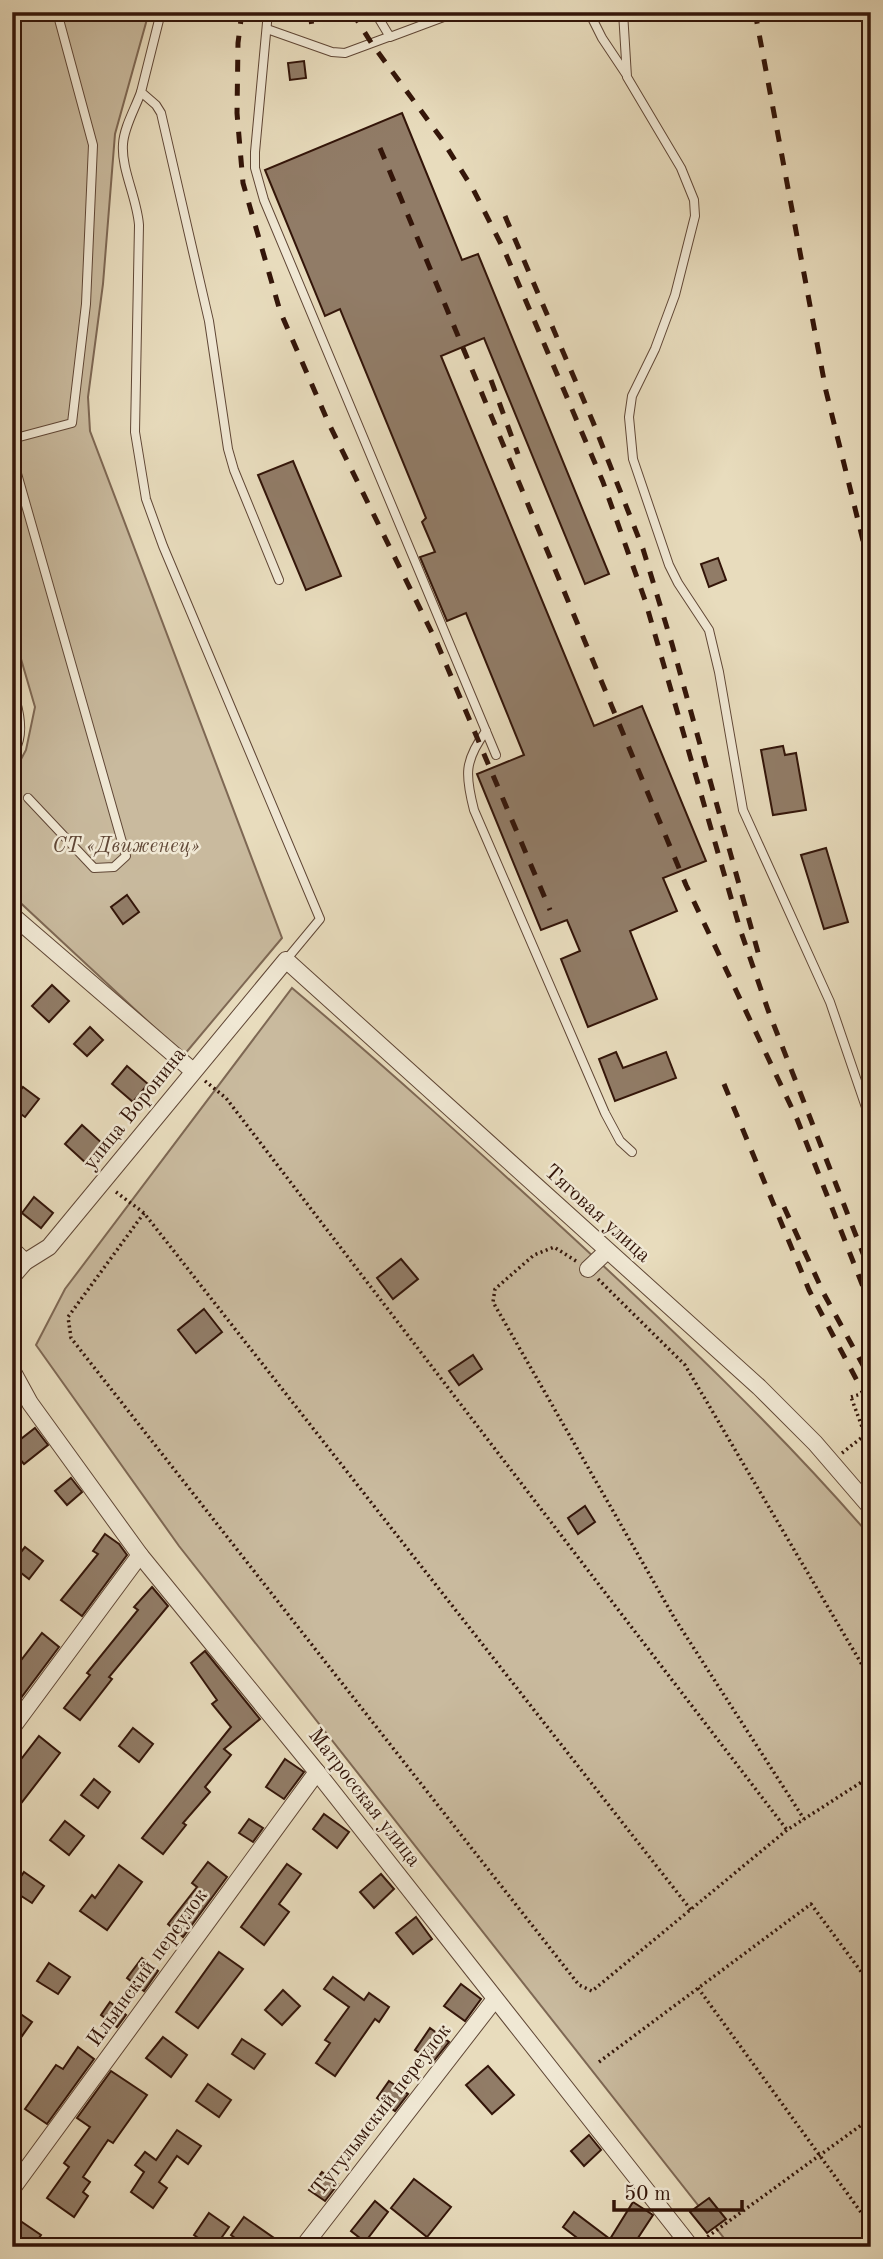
<svg xmlns="http://www.w3.org/2000/svg" width="883" height="2259" font-family="'Old Standard TT',serif">
<rect width="100%" height="100%" fill="#e8dcbd"/>
<filter id="stains"><feTurbulence type="fractalNoise" baseFrequency=".00286" numOctaves="4"/><feColorMatrix values="0 0 0 0 .2 0 0 0 0 .09 0 0 0 0 .02 0 0 0 .5 -.17"/></filter>
<radialGradient id="worn" r=".72"><stop offset=".6" stop-color="#630" stop-opacity="0"/><stop offset="1" stop-color="#630" stop-opacity=".3"/></radialGradient>
<g fill="#c9ba9e" stroke="#7e6854" stroke-width="2">
<polygon points="12,12 149,12 115,134 103,284 88,397 90,431 282,938 184,1055 12,895 12,776 26,750 35,707 12,628"/>
<path d="M292 988C387 1068 478 1151 569 1234 674 1331 778 1429 871 1537V2247H731L179 1546 36 1345 65 1289Z"/>
</g>
<g fill="#917c67" stroke="#331509" stroke-width="2">
<polygon points="304,61 306,78 290,80 288,63"/>
<polygon points="402,113 462,260 478,254 609,574 585,584 484,338 441,356 594,726 642,706 706,861 663,878 677,911 630,931 657,999 588,1027 561,959 580,951 567,920 541,930 477,774 524,755 466,613 447,621 420,557 435,552 422,522 426,518 340,309 325,316 265,170"/>
<polygon points="293,461 341,576 306,590 258,475"/>
<polygon points="718,558 726,580 709,587 701,564"/>
<polygon points="783,746 785,755 796,753 806,810 773,815 761,750"/>
<polygon points="826,848 848,922 824,929 801,855"/>
<polygon points="127,895 139,912 123,924 111,907"/>
<polygon points="52,985 69,1001 49,1022 32,1006"/>
<polygon points="90,1027 103,1040 87,1056 74,1044"/>
<polygon points="616,1052 623,1068 666,1052 676,1078 615,1101 599,1059"/>
<polygon points="127,1066 148,1084 133,1102 112,1084"/>
<polygon points="23,1087 39,1099 25,1117 12,1108 12,1101"/>
<polygon points="82,1125 104,1145 87,1164 65,1144"/>
<polygon points="34,1197 53,1213 41,1228 22,1213"/>
<polygon points="401,1259 418,1279 393,1299 377,1278"/>
<polygon points="204,1309 222,1332 196,1353 178,1330"/>
<polygon points="473,1355 482,1369 459,1385 449,1371"/>
<polygon points="35,1428 48,1445 24,1464 12,1450 12,1446"/>
<polygon points="71,1478 82,1492 67,1505 55,1491"/>
<polygon points="585,1506 595,1522 578,1534 568,1518"/>
<polygon points="105,1534 119,1544 127,1555 82,1616 61,1600 98,1554 93,1551"/>
<polygon points="25,1547 43,1561 29,1579 12,1566 12,1563"/>
<polygon points="152,1587 168,1606 109,1677 112,1679 80,1720 64,1708 90,1675 87,1673 138,1610 134,1607"/>
<polygon points="42,1633 59,1647 12,1710 12,1672"/>
<polygon points="205,1651 260,1719 224,1749 231,1755 205,1787 210,1792 183,1823 186,1825 163,1854 142,1838 231,1727 212,1704 217,1700 191,1663"/>
<polygon points="133,1728 153,1744 139,1762 119,1746"/>
<polygon points="39,1736 60,1753 12,1815 12,1771"/>
<polygon points="285,1759 304,1772 284,1799 266,1787"/>
<polygon points="94,1779 110,1792 98,1808 81,1795"/>
<polygon points="324,1814 349,1832 337,1848 313,1829"/>
<polygon points="249,1819 263,1828 253,1842 239,1833"/>
<polygon points="65,1821 84,1836 69,1855 50,1840"/>
<polygon points="208,1862 227,1877 183,1937 168,1924 197,1887 192,1883"/>
<polygon points="287,1864 301,1874 279,1904 289,1912 264,1945 241,1927"/>
<polygon points="119,1865 142,1882 107,1930 80,1911 92,1895 95,1898"/>
<polygon points="24,1872 44,1886 32,1903 12,1890"/>
<polygon points="381,1874 394,1889 374,1908 360,1892"/>
<polygon points="416,1917 432,1939 413,1954 396,1933"/>
<polygon points="219,1952 243,1969 198,2028 176,2012"/>
<polygon points="142,1958 158,1971 144,1991 127,1978"/>
<polygon points="49,1963 70,1977 58,1994 37,1981"/>
<polygon points="333,1977 364,2000 369,1993 389,2007 379,2022 375,2019 335,2076 316,2063 330,2043 325,2040 349,2007 324,1989"/>
<polygon points="461,1984 481,1999 465,2021 444,2006"/>
<polygon points="283,1990 300,2006 282,2025 265,2010"/>
<polygon points="110,2002 126,2015 117,2027 101,2015"/>
<polygon points="12,2008 32,2022 22,2036 12,2029"/>
<polygon points="430,2028 449,2042 433,2062 415,2050"/>
<polygon points="163,2037 187,2055 171,2077 146,2058"/>
<polygon points="242,2039 265,2054 254,2069 232,2054"/>
<polygon points="78,2047 94,2059 47,2124 25,2109 56,2065 63,2069"/>
<polygon points="488,2066 514,2095 492,2114 466,2085"/>
<polygon points="111,2071 147,2095 113,2143 108,2140 83,2177 90,2182 83,2192 88,2196 74,2217 47,2198 69,2167 64,2163 90,2127 77,2118"/>
<polygon points="389,2081 408,2094 395,2111 377,2098"/>
<polygon points="208,2084 231,2100 219,2117 196,2101"/>
<polygon points="177,2130 201,2146 188,2164 177,2156 159,2182 167,2188 153,2208 131,2192 144,2172 135,2165 145,2152 156,2160"/>
<polygon points="589,2135 601,2150 584,2166 571,2151"/>
<polygon points="322,2172 338,2184 325,2201 309,2190"/>
<polygon points="414,2179 451,2207 427,2237 391,2208"/>
<polygon points="709,2198 726,2219 707,2233 690,2212"/>
<polygon points="375,2201 388,2212 365,2242 351,2231"/>
<polygon points="633,2202 653,2215 632,2247 589,2247 563,2227 574,2212 610,2239"/>
<polygon points="209,2213 229,2227 215,2247 211,2247 194,2235"/>
<polygon points="244,2217 287,2247 247,2247 231,2235"/>
<polygon points="19,2220 41,2235 33,2247 17,2247 12,2244 12,2230"/>
</g>
<g fill="none" stroke-linecap="round" stroke-linejoin="round">
<defs>
<g id="lane">
<polyline points="161,12 141,92 156,105 161,113 209,321 228,449 234,470 279,580"/>
<polyline points="268,12 255,152 255,168 264,200 496,755"/>
<polyline points="375,12 390,37 457,12"/>
<polyline points="589,12 602,38 626,74"/>
<polyline points="623,12 627,77 681,168 694,200 695,216 675,295 655,349 632,396 629,417 633,459 669,565 678,583 709,630 719,672 743,810 830,1002 871,1122"/>
<polyline points="267,29 332,52 345,53 391,36"/>
<path d="M141 92C135 109 124 127 123 144 121 169 137 198 139 225L135 432 146 499 163 546 320 919 286 960"/>
<polyline points="12,439 72,423 86,304 93,145 57,12"/>
<polyline points="12,456 126,856 114,867 94,868 28,798"/>
<path d="M486 731C464 761 465 775 474 810L605 1113 620 1141 632 1152"/>
</g>
<g id="street">
<path d="M12 702C16 716 19 734 12 747"/>
<polyline points="12,915 193,1071"/>
<polyline points="12,1249 25,1262"/>
<polyline points="588,1269 607,1251"/>
<polyline points="12,1277 25,1262 49,1247 286,960 759,1387 815,1443 871,1508"/>
<polyline points="12,1370 30,1403 140,1555 317,1772 691,2247"/>
<polyline points="12,1728 140,1555"/>
<polyline points="12,2189 317,1772"/>
<polyline points="303,2247 495,1999"/>
</g>
</defs>
<use href="#lane" stroke="#604736" stroke-width="10"/>
<use href="#street" stroke="#604736" stroke-width="18"/>
<g stroke="#331509" stroke-width="3.5" stroke-dasharray="2 3.5" stroke-linecap="butt">
<polyline points="205,1081 226,1098 787,1830"/>
<polyline points="116,1192 144,1213 691,1910"/>
<polyline points="144,1213 68,1317 71,1338 579,1985 592,1991 787,1830 871,1776"/>
<polyline points="576,1261 554,1247 534,1255 495,1289 493,1302 675,1619 804,1819"/>
<polyline points="598,1279 685,1365 871,1680"/>
<polyline points="842,1453 865,1435 851,1397"/>
<polyline points="698,1988 871,2226"/>
<polyline points="599,2062 811,1904 871,1985"/>
<polyline points="703,2240 871,2118"/>
</g>
<use href="#lane" stroke="#f0e8d4" stroke-width="8"/>
<use href="#street" stroke="#f0e8d4" stroke-width="16"/>
<g stroke="#331509" stroke-width="5" stroke-dasharray="12 12" stroke-linecap="butt">
<polyline points="242,12 238,43 237,113 243,183 280,311 329,424 437,643 550,910"/>
<polyline points="310,12 312,27"/>
<polyline points="352,12 372,44 441,138 473,189 505,252 603,482 645,600 740,929 768,1010 871,1274"/>
<polyline points="755,12 826,391 871,573"/>
<polyline points="380,148 686,885 797,1119 871,1307"/>
<polyline points="505,216 593,422 643,549 672,644 761,963"/>
<polyline points="491,380 518,454"/>
<polyline points="724,1084 809,1290 871,1407"/>
<polyline points="784,1207 824,1294 871,1380"/>
</g>
<polyline stroke="#331509" stroke-width="3.5" stroke-dasharray="2 3.5" stroke-linecap="butt" points="851,1397 871,1391"/>
</g>
<g text-anchor="middle" dominant-baseline="central" stroke-width="5" stroke-linejoin="round" paint-order="stroke">
<g font-size="21" font-style="italic" fill="#604736" stroke="#f0e8d4">
<text x="126" y="846">СТ «Движенец»</text>
</g>
<g font-size="21" fill="#331509" stroke="#f0e8d4">
<text transform="translate(135 1109) rotate(-51)">улица Воронина</text>
<text transform="translate(597 1214) rotate(42)">Тяговая улица</text>
<text transform="translate(364 1798) rotate(52)">Матросская улица</text>
<text transform="translate(148 1968) rotate(-54)">Ильинский переулок</text>
<text transform="translate(382 2110) rotate(-52)">Тугулымский переулок</text>
</g>
</g>
<rect width="883" height="2259" fill="none" stroke="#e8dcbd" stroke-width="42"/>
<rect x="14" y="14" width="855" height="2231" fill="none" stroke="#331509" stroke-width="3.5"/>
<rect x="21" y="21" width="841" height="2217" fill="none" stroke="#331509" stroke-width="2"/>
<path d="M614 2200v10h128v-10" fill="none" stroke="#331509" stroke-width="3.5"/>
<text x="624" y="2200" font-size="21" fill="#331509" stroke="#f0e8d4" stroke-width="5" paint-order="stroke">50 m</text>
<rect width="100%" height="100%" filter="url(#stains)"/>
<rect width="100%" height="100%" fill="url(#worn)"/>
</svg>
